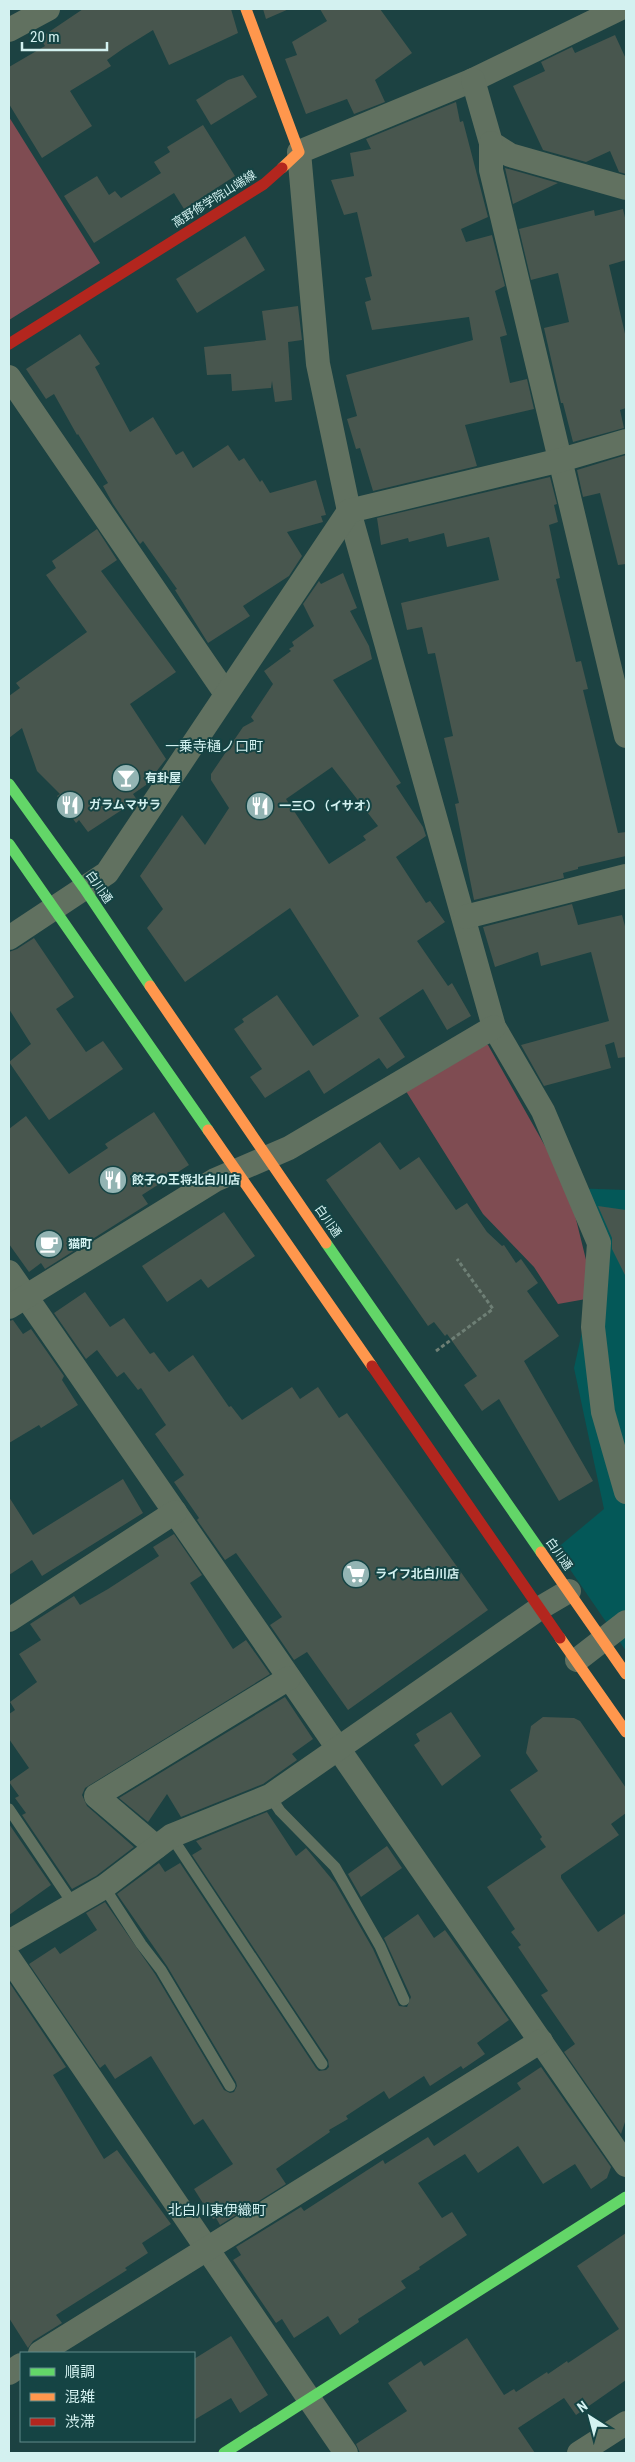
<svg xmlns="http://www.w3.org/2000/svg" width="635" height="2462" font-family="'Roboto Condensed','Noto Sans JP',sans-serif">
<rect width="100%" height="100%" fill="#1c4242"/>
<polygon fill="#045858" points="571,1188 626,1190 626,1651 556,1549 604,1509 574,1368 592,1287 590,1241"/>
<g fill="#7f4c52">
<polygon points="9,117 100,263 9,320"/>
<polygon points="480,1043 488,1045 558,1169 571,1199 590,1276 586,1299 558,1304 534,1267 483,1214 404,1088"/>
</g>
<g fill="#48564e" fill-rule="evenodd">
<polygon points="83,9 231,9 238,33 169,65 153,30 124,48 107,60 111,66 70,91 92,126 42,158 9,104 9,67 45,46 40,38"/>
<polygon points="263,9 289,9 266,19"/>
<polygon points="320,9 380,9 412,53 375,80 385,102 354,114 347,99 306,114 285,59 297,55 292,42 327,21"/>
<polygon points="615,35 626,59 626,174 619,172 610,151 586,162 543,150 513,86 545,71 541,62 572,47 575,53"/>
<polygon points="243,75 257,97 211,125 196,100 228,80"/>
<polygon points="456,102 460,122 463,121 488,217 461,229 466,242 492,235 505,286 495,291 507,335 500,337 510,383 527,379 534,409 465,425 477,466 373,491 360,448 356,449 347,419 357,416 346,375 473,340 469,317 372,330 365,302 371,300 365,278 372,276 357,212 344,215 331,180 354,176 350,153 371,149 366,139"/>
<polygon points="203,125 235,176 184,209 174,193 94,243 64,196 97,176 109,195 115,191 121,198 161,173 154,162 170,152 167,147"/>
<polygon points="505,168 558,183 513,204"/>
<polygon points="623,209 626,222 626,260 609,265 626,338 626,408 620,410 624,428 573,442 563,403 561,403 544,328 569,322 558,273 531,280 519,229 594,210 595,216"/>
<polygon points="245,236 265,270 197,313 176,279"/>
<polygon points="298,306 302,340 288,342 292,400 275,402 272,381 271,388 232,391 231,374 207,375 204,347 266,340 262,311"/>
<polygon points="80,334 100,364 95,367 130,432 153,417 176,455 183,451 193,468 228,445 239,461 244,458 260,482 262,480 270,493 316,480 326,515 321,516 323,522 287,532 302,556 289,576 243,606 250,616 208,643 175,590 177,589 143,541 140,544 113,504 103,486 108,483 78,434 77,435 54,394 46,399 26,369"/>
<polygon points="626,455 626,564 618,565 600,493 583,497 577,470"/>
<polygon points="550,477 557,504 554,505 558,522 549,525 560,578 556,579 576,662 581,661 588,689 583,690 618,833 626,832 626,856 578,867 578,869 563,873 564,878 474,900 455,804 459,803 444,738 453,736 435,653 428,654 422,627 407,630 401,603 499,580 489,537 447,547 444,533 409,542 408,538 381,545 377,518"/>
<polygon points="97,529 117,560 101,571 176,672 130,704 166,759 146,785 133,794 137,800 88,832 79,820 76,823 57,796 60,794 37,771 22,728 9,738 9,696 20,688 16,683 87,632 46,575 56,568 52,561"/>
<path d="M343 573 357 608 350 611 369 646 372 659 333 680 401 783 396 786 423 827 426 836 396 857 426 903 430 901 445 922 417 941 448 986 452 983 471 1016 447 1030 423 989 379 1018 405 1057 387 1069 379 1058 324 1094 309 1070 265 1098 250 1077 262 1069 234 1029 244 1022 242 1019 277 995 313 1046 359 1016 290 908 185 982 147 928 163 909 140 876 182 815 205 845 229 808 211 780V774L243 727 254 721 251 717 273 684 264 671 291 651 289 649 294 646 292 642 314 626 303 604 319 581 321 584ZM332 767 378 826 363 836 366 840 329 864 286 799Z"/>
<polygon points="572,904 578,925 622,915 626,930 626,1057 618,1058 614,1042 605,1045 611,1068 544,1086 521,1045 609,1021 591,952 541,966 538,952 495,967 483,927"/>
<polygon points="34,938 74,997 56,1009 86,1052 103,1041 123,1069 49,1120 9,1062 31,1044 9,1009 9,952 17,949"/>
<polygon points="154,1112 189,1165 142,1195 148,1204 45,1269 41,1263 29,1272 9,1244 9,1129 26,1116 69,1174 108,1148 105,1144"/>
<polygon points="380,1142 400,1170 419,1157 456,1210 467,1203 487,1232 502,1246 504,1245 516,1263 521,1259 538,1283 527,1291 559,1336 524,1361 593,1481 559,1501 499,1399 482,1411 464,1385 477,1376 447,1334 445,1336 434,1322 428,1326 326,1180"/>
<polygon points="598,1206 626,1210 626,1277 612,1249 612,1238"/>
<polygon points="224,1212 255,1256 208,1288 201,1279 167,1302 142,1266"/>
<polygon points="85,1292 110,1327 124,1318 150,1354 154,1352 169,1372 193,1355 229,1407 231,1406 242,1420 292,1387 300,1399 318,1387 339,1418 347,1413 488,1610 348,1710 307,1652 294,1660 270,1625 282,1617 236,1553 225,1560 197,1520 199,1518 174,1482 184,1475 155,1434 166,1425 141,1388 138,1390 124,1372 117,1377 97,1350 86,1359 54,1313"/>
<polygon points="13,1320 23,1334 31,1329 64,1376 62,1380 78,1405 41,1428 39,1425 9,1443 9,1321"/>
<polygon points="123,1479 143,1513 42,1576 32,1560 9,1575 9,1497 33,1535"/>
<polygon points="174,1534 202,1575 190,1583 233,1649 246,1640 270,1674 85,1788 82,1795 87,1806 134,1847 96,1876 72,1889 22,1815 26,1813 15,1798 19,1796 9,1782 29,1768 9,1739 9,1714 15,1710 10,1702 37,1682 19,1654 41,1640 30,1624 74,1596 80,1605 108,1589 159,1556 153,1547"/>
<polygon points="285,1697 313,1739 292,1754 297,1760 263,1784 181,1817 167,1794 148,1822 119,1798"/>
<polygon points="451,1712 481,1756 442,1786 414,1745 420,1741 416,1734"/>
<polygon points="543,1717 574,1718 580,1721 626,1788 626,1813 611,1824 619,1835 561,1875 561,1878 598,1932 626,1913 626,2119 621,2134 564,2052 575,2044 541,1995 548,1991 518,1947 521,1945 511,1932 515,1929 487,1887 546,1847 540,1839 542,1837 510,1790 538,1771 526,1753 531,1726"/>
<polygon points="267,1812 296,1856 306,1848 335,1883 373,1949 399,2006 407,2007 411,1997 384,1938 418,1914 434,1938 445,1930 509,2020 477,2043 485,2054 463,2069 461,2066 430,2086 424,2076 389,2099 384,2091 346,2116 348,2119 329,2130 330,2132 276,2169 286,2184 220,2225 216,2218 213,2219 194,2189 233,2164 203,2119 194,2125 151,2056 115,2079 105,2064 100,2068 29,1964 55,1947 60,1954 97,1930 86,1913 105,1902 155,1974 224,2090 230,2093 234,2092 237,2086 236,2082 167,1966 117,1894 159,1863 165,1872 180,1863 316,2068 319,2071 326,2070 329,2067 328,2060 192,1855 202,1849 196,1841"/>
<polygon points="9,1824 51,1885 9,1915"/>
<polygon points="387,1846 402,1868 361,1897 348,1874"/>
<polygon points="9,1982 66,2067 53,2075 104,2159 117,2150 171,2224 142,2243 148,2253 125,2268 127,2270 56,2315 62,2323 33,2341 28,2348 9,2318"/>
<polygon points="541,2067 611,2167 607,2178 591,2189 575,2164 543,2184 518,2146 478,2173 465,2154 418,2183 442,2218 452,2212 467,2235 419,2267 420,2269 401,2281 406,2288 358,2319 359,2322 340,2335 328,2316 294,2338 282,2319 276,2323 233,2260 241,2255 236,2247 301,2207 304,2211 383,2160 385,2164 428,2137 434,2146 521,2089 517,2083"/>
<polygon points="626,2233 626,2380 576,2415 564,2398 518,2428 535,2453 360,2453 356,2444 407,2411 388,2383 421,2361 424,2366 467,2338 504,2395 514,2389 516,2392 547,2372 548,2374 567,2361 568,2363 619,2329 577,2266"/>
<polygon points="231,2336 268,2395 240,2413 231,2398 194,2420 194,2359"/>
</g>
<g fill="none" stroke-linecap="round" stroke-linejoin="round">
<polyline stroke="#6e7f75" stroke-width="3" stroke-dasharray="4 2.5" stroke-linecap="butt" points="436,1351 493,1309 457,1259"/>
<g stroke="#617160" stroke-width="11">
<polyline points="270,1796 280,1811 335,1867 380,1946 404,2000"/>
<polyline points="9,1809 73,1904"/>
<polyline points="171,1836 322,2064"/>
<polyline points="104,1887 141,1944 161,1970 230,2086"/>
</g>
<g stroke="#617160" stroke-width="24">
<polyline points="619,9 473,80 299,152 318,364 349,511 494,1027 543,1111 599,1243 593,1327 603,1412 626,1492"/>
<polyline points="9,30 48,9"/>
<polyline points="473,80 491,143 510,155 626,188"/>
<polyline points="491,143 491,170 626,736"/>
<polyline points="9,377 226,694"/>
<polyline points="465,917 626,876"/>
<polyline points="9,938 107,873 349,511 561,460 626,441"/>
<polyline points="9,1272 626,2165"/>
<polyline points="9,1307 215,1180 289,1148 494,1027"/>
<polyline points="9,1620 175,1512"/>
<polyline points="577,1660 626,1622"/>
<polyline points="156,1847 96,1796 289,1678"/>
<polyline points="9,1942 104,1887 171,1836 270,1796 540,1608 569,1591"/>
<polyline points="9,1958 346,2453"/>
<polyline points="40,2353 541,2041"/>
<polyline points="9,2373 21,2365"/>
<polyline points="579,2453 626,2423"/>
</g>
<g stroke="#63d668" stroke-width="11">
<polyline points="9,784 84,888 150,986"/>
<polyline points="9,844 208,1130"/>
<polyline points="326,1243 541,1552"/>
<polyline points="224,2453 626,2197"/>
</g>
<g stroke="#ff974d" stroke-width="11">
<polyline points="246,9 299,152 282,168"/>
<polyline points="150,986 326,1243"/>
<polyline points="208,1130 372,1366"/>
<polyline points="541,1552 626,1674"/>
<polyline points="560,1638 626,1732"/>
</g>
<g stroke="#b3261e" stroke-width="11">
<polyline points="9,344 264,184 282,168"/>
<polyline points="372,1366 560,1638"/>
</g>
</g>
<defs>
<symbol id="bar-disc" viewBox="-11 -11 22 22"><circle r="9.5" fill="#93b4b3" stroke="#154444"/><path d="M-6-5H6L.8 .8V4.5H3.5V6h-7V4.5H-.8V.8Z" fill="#fff"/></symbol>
<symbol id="restaurant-disc" viewBox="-11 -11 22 22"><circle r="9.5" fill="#93b4b3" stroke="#154444"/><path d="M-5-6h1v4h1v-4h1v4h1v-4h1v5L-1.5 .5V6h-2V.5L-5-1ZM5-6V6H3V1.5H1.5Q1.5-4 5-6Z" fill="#fff"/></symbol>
<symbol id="cafe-disc" viewBox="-11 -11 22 22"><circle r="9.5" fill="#93b4b3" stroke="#154444"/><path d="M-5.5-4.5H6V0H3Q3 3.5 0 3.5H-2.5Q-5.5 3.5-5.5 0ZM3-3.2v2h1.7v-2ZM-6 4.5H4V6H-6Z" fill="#fff"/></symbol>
<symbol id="supermarket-disc" viewBox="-11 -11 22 22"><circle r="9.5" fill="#93b4b3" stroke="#154444"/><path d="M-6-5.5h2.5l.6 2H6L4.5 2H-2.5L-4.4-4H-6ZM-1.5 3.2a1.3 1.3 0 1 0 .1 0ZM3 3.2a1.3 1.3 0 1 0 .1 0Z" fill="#fff"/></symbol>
</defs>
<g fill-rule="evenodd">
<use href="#bar-disc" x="110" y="762" width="32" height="32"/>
<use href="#restaurant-disc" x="54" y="789" width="32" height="32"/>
<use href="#restaurant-disc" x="244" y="790" width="32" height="32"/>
<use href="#restaurant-disc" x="97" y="1164" width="32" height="32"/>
<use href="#cafe-disc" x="33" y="1228" width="32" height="32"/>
<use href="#supermarket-disc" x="340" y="1558" width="32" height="32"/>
</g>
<g text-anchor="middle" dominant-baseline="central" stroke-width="4" stroke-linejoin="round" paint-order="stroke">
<g font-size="12" fill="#d3f1f0" stroke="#154444">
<text transform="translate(214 199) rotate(-32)">高野修学院山端線</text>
<text transform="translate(99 887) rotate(55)">白川通</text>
<text transform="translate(328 1221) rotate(55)">白川通</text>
<text transform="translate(559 1554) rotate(55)">白川通</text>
</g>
<g font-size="12" font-weight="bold" fill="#d3f1f0" stroke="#154444" text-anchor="start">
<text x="145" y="778">有卦屋</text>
<text x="89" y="805">ガラムマサラ</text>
<text x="279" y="806">一三〇 （イサオ）</text>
<text x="132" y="1180">餃子の王将北白川店</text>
<text x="68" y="1244">猫町</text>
<text x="375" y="1574">ライフ北白川店</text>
</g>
<g font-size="14" fill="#d3f1f0" stroke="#154444">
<text x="214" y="746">一乗寺樋ノ口町</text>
<text x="217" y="2210">北白川東伊織町</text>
</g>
</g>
<rect width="635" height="2462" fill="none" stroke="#d3f1f0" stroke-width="20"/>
<rect x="20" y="2352" width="175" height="90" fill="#154444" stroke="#618989"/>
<rect x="30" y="2368" width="25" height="8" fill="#63d668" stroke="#618989"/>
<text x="65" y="2377" font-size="15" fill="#d3f1f0">順調</text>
<rect x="30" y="2393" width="25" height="8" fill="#ff974d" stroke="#618989"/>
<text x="65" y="2402" font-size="15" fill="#d3f1f0">混雑</text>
<rect x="30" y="2418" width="25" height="8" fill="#b3261e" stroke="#618989"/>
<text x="65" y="2427" font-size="15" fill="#d3f1f0">渋滞</text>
<g transform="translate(590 2417) rotate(324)" stroke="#154444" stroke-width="4" paint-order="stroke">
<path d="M0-4L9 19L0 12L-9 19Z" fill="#d3f1f0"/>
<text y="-8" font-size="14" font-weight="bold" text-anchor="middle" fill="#d3f1f0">N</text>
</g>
<path d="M22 42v8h85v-8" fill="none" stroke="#d3f1f0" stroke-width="2.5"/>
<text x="30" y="42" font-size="15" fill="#d3f1f0" stroke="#154444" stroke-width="4" paint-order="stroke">20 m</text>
</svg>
